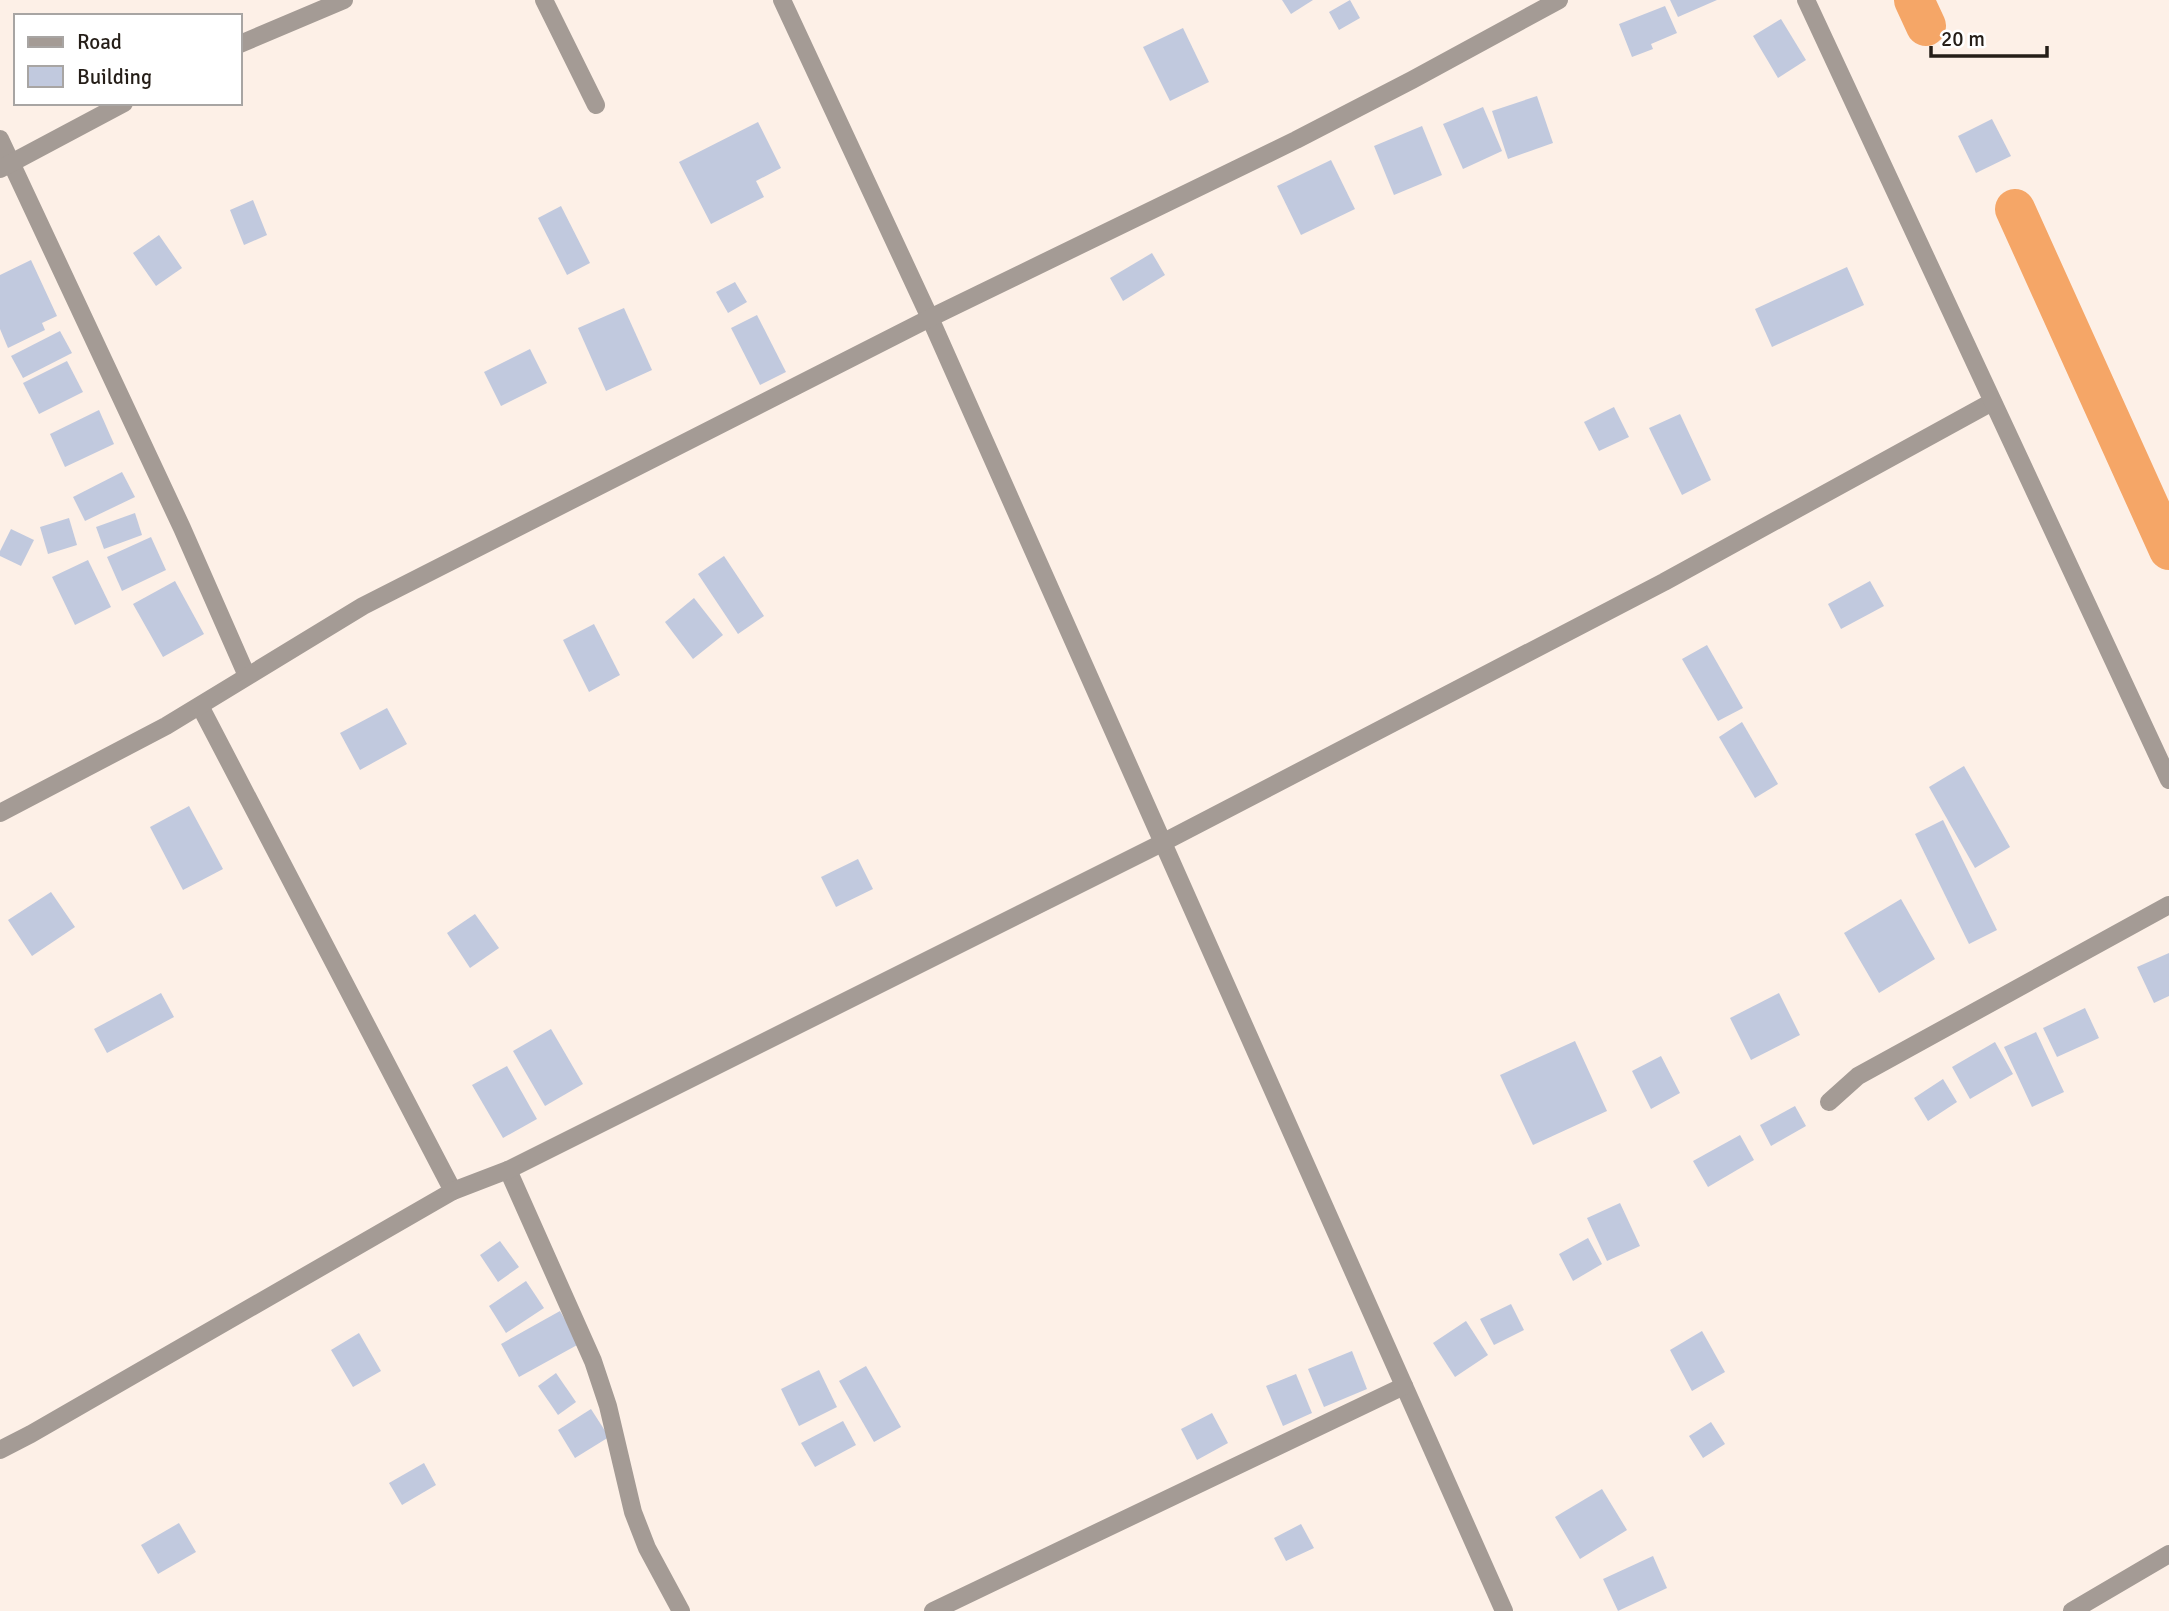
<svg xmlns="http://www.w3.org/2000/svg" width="2169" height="1611" font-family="Signika,sans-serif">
<rect width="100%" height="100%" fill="#fdf0e7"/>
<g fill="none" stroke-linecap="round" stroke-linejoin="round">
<g stroke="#f5a667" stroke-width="40">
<polyline points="1914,0 1926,26"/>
<polyline points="2015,209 2169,550"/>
</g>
</g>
<g fill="#c1c9de">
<polygon points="1282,0 1313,0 1291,14"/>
<polygon points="1350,0 1360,18 1339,30 1329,12"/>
<polygon points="1670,0 1717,0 1678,17"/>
<polygon points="1665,6 1677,33 1651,44 1653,49 1632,57 1619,24"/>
<polygon points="1781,19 1806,60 1778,78 1753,36"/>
<polygon points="1183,28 1209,82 1170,101 1143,47"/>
<polygon points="1537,96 1553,143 1508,159 1492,111"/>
<polygon points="1483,107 1502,151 1463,169 1443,124"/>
<polygon points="1992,119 2011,156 1976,173 1958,136"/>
<polygon points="758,122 781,168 756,181 764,197 711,224 679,162"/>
<polygon points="1422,126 1442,175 1394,195 1374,146"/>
<polygon points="1331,160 1355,209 1301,235 1277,186"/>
<polygon points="253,200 267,235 244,245 230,210"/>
<polygon points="561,206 590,263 567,275 538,218"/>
<polygon points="159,235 182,268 156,286 133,253"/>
<polygon points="1152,253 1165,275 1123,301 1110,278"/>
<polygon points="31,260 57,316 42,323 45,330 8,348 0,329 0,275"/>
<polygon points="1847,267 1864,305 1772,347 1755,309"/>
<polygon points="735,282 747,302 728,313 716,292"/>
<polygon points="624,308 652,370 606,391 578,328"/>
<polygon points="757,315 786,372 760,385 731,328"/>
<polygon points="60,331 72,353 23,378 11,356"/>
<polygon points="530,349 547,383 501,406 484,372"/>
<polygon points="67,361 83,392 39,414 23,383"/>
<polygon points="1614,407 1629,437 1599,451 1584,422"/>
<polygon points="99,410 114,444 65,467 50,434"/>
<polygon points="1680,414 1711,480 1682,495 1649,428"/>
<polygon points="122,472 135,497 85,521 73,497"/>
<polygon points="135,513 142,535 104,549 96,527"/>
<polygon points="69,518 77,545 48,554 40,527"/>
<polygon points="11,529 34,540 21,566 0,556 0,551"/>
<polygon points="151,537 166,570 122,591 107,557"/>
<polygon points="724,556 764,616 738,634 698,574"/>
<polygon points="88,560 111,607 75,625 52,577"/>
<polygon points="175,581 204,634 163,657 133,604"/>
<polygon points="1870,581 1884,606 1841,629 1828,604"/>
<polygon points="694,598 723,635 693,659 665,622"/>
<polygon points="594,624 620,675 589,692 563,640"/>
<polygon points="1707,645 1743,708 1718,721 1682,659"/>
<polygon points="387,708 407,744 360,770 340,733"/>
<polygon points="1742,722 1778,784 1755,798 1719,737"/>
<polygon points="1964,766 2010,847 1975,868 1929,787"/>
<polygon points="189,806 223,869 183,890 150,827"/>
<polygon points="1943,820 1997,930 1969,944 1915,834"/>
<polygon points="858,859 873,889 836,907 821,877"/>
<polygon points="51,892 75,927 32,956 8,920"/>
<polygon points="1901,899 1935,959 1879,993 1844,933"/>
<polygon points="475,914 499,948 470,968 447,933"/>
<polygon points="2169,953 2169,996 2154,1003 2137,967"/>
<polygon points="161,993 174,1017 107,1053 94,1029"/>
<polygon points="1779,993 1800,1035 1751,1060 1730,1018"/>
<polygon points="2085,1008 2099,1038 2057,1057 2043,1028"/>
<polygon points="551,1029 583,1084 545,1106 513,1051"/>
<polygon points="2036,1032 2064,1092 2032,1107 2004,1047"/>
<polygon points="1575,1041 1607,1111 1533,1145 1500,1075"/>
<polygon points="1995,1042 2013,1074 1970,1099 1952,1067"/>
<polygon points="1661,1056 1680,1093 1651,1109 1632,1071"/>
<polygon points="507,1066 537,1119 503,1138 472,1085"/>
<polygon points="1943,1079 1957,1102 1928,1121 1914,1098"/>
<polygon points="1795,1106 1806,1126 1771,1146 1760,1125"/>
<polygon points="1740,1135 1754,1160 1708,1187 1693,1161"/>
<polygon points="1620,1203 1640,1246 1607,1261 1587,1218"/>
<polygon points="1588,1238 1602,1264 1573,1281 1559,1254"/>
<polygon points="500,1241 519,1267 498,1282 480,1255"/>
<polygon points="526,1281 544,1308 506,1333 489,1306"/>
<polygon points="1511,1304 1524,1330 1494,1345 1480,1319"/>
<polygon points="560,1311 579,1344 519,1377 501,1344"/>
<polygon points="1466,1321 1488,1355 1455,1377 1433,1343"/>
<polygon points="1702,1331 1725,1372 1692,1391 1670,1350"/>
<polygon points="359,1333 381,1371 353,1387 331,1350"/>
<polygon points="1352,1351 1367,1389 1324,1407 1308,1369"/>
<polygon points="866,1366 901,1427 874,1442 839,1381"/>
<polygon points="819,1370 837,1407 799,1426 781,1389"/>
<polygon points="556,1373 576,1402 558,1415 538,1386"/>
<polygon points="1296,1374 1312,1413 1283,1426 1266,1386"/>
<polygon points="591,1409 609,1437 575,1458 558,1430"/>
<polygon points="1212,1413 1228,1443 1197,1460 1181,1429"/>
<polygon points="843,1421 856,1445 815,1467 801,1443"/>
<polygon points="1711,1422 1725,1444 1703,1458 1689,1436"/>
<polygon points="424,1463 436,1485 402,1505 389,1483"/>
<polygon points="1602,1489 1627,1530 1580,1559 1555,1517"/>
<polygon points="179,1523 196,1552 158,1574 141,1545"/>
<polygon points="1301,1524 1314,1548 1286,1561 1274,1538"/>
<polygon points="1653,1556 1667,1588 1618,1611 1603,1579"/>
</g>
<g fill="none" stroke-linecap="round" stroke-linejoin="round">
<g stroke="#a49b95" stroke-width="18">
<polyline points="544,0 596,105"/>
<polyline points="782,0 930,318 1504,1611"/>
<polyline points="240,44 344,0"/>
<polyline points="0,139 182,528 247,676"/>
<polyline points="0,169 124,103"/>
<polyline points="200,706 453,1191"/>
<polyline points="0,813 166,726 363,606 930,318 1296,140 1412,80 1559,0"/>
<polyline points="1829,1102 1858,1076 2169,905"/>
<polyline points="508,1170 593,1361 608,1406 633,1512 647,1548 681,1611"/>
<polyline points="0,1450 31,1434 453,1191 508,1170 1162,843 1664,582 1992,402"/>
<polyline points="933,1611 1404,1386"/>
<polyline points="2072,1611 2169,1554"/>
</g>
<polyline stroke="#a49b95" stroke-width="18" points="1806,0 2169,780"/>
</g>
<rect x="14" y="14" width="228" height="91" fill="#ffffff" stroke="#a8a5a3" stroke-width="2"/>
<rect x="28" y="37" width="35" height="10" fill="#a49b95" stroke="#a8a5a3" stroke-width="2"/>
<text x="77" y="49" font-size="21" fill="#251e18">Road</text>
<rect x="28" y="66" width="35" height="21" fill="#c1c9de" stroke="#a8a5a3" stroke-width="2"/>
<text x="77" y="84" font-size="21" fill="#251e18">Building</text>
<path d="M1931 46v10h116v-10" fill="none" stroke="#251e18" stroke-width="3.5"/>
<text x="1941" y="46" font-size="21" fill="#251e18" stroke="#ffffff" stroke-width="5" paint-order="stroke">20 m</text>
</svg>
